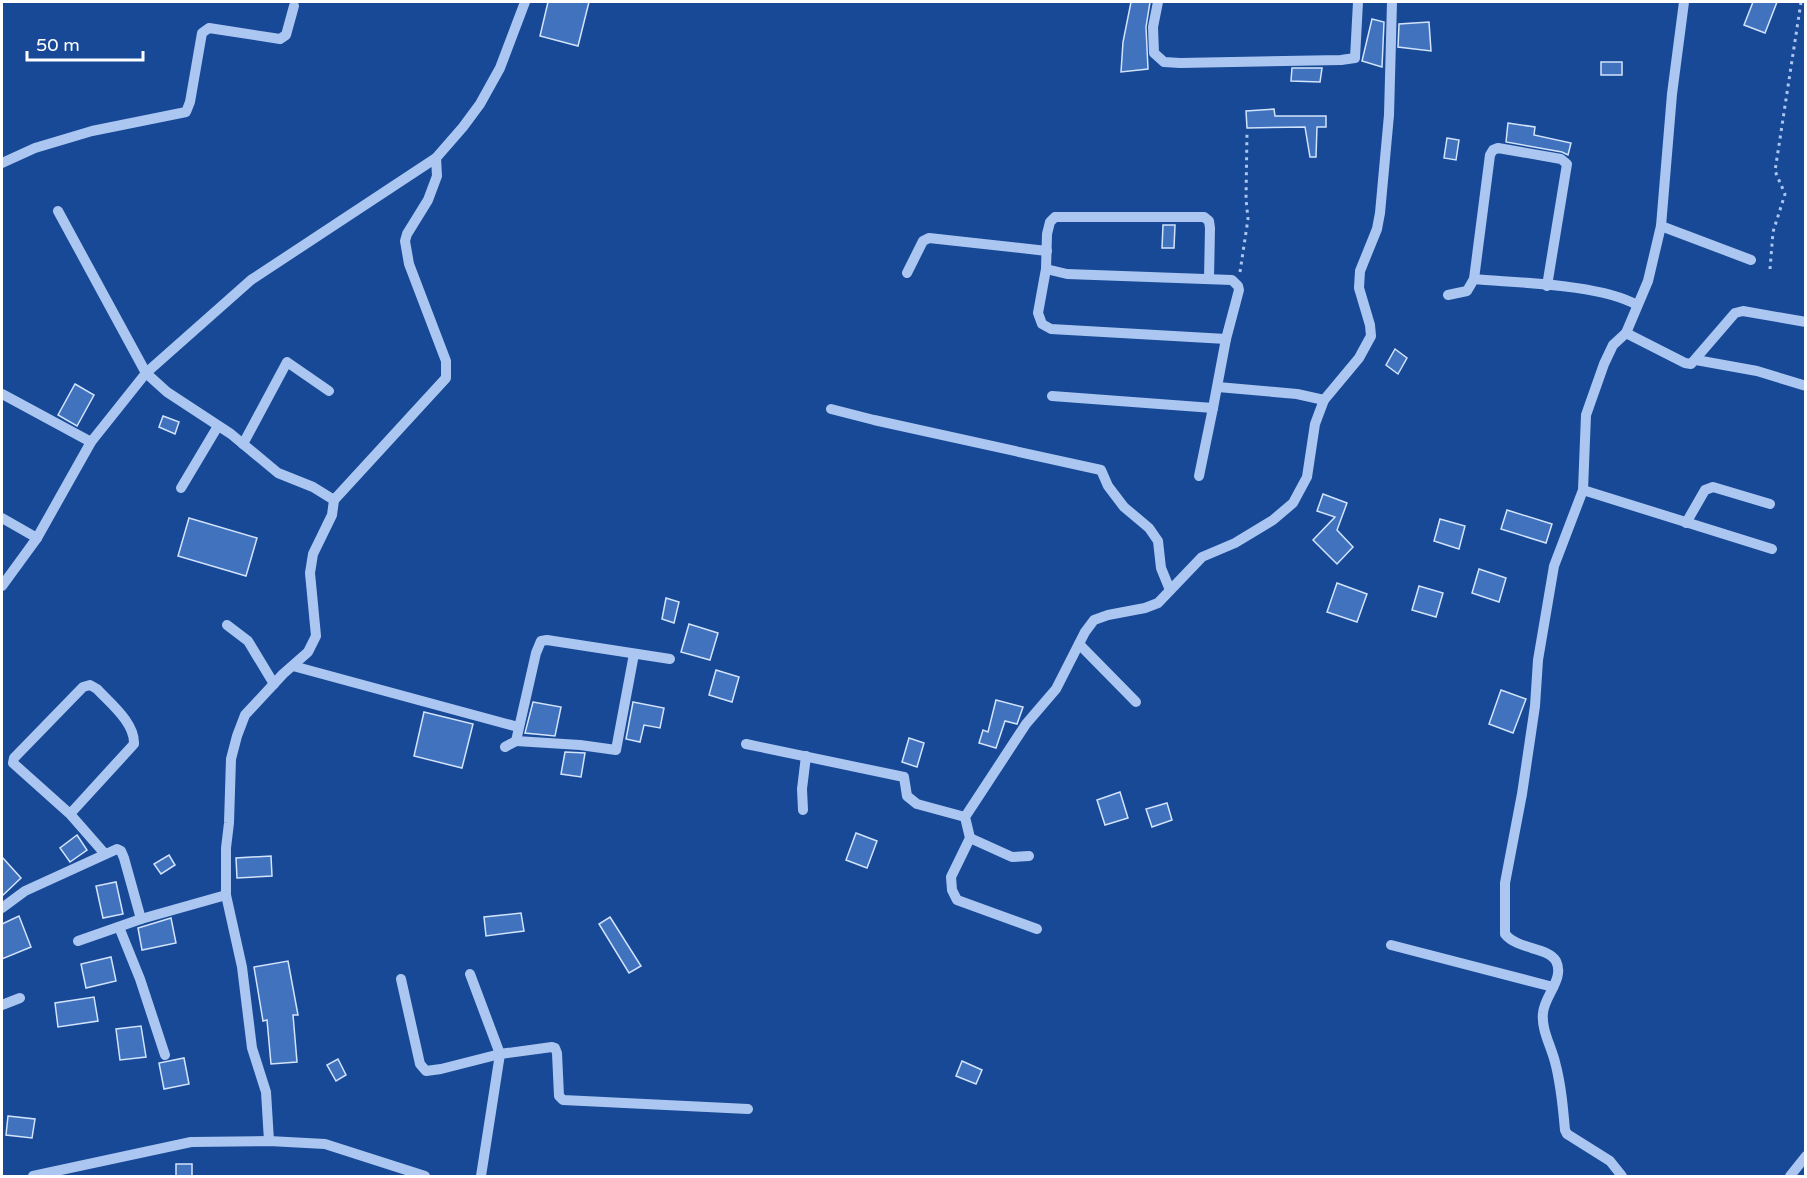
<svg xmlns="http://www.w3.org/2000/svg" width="1807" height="1178" font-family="'Varela Round',sans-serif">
<rect width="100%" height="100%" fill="#184996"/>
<g fill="#4172be" stroke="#d2e3fc" stroke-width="1.5">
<polygon points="548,2 589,2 578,46 540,36"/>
<polygon points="1131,2 1150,2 1146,27 1148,69 1121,72 1123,42"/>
<polygon points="1753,2 1777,2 1765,33 1744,25"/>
<polygon points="1372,19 1384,22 1382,67 1362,61"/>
<polygon points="1429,22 1431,51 1398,47 1399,24"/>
<rect x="1601" y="62" width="21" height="13"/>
<polygon points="1292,68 1322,68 1320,82 1291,81"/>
<polygon points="1274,109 1275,116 1326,116 1326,127 1317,127 1316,157 1310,157 1305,127 1247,128 1246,111"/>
<polygon points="1508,123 1535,127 1534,135 1571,143 1568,155 1562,152 1506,142"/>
<polygon points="1447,138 1459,140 1456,160 1444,158"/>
<polygon points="1163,225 1175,225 1174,248 1162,248"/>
<polygon points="1395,349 1407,358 1398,374 1386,365"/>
<polygon points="75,384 94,395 77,426 58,415"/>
<polygon points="163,416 179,422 175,434 159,427"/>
<polygon points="1323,494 1347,503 1337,530 1353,547 1337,564 1313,540 1335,517 1317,511"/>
<polygon points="1507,510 1552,524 1546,543 1501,529"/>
<polygon points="189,518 257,538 246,576 178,556"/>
<polygon points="1440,519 1465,526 1459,549 1434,541"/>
<polygon points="1479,569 1506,578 1499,602 1472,593"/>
<polygon points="1337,583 1367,594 1357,622 1327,612"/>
<polygon points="1419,586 1443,593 1436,617 1412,610"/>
<polygon points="666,598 679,602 674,623 662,619"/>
<polygon points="689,624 718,633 710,660 681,652"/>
<polygon points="716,670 739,677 732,702 709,695"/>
<polygon points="1501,690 1526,699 1513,733 1489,724"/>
<polygon points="996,700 1023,707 1017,724 1005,721 996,748 979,743 983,730 988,732"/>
<polygon points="533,702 561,707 555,736 525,733"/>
<polygon points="633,702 664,708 660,728 644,725 640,742 626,739"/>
<polygon points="424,712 473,724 462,768 414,756"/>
<polygon points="909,738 924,743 917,767 902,762"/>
<polygon points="565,752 585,753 581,777 561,774"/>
<polygon points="1120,792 1128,818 1105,825 1097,800"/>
<polygon points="1167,803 1172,820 1152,827 1146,809"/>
<polygon points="856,833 877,841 867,868 846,860"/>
<polygon points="77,835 87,850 70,862 60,848"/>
<polygon points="169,855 175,865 161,874 154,864"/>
<polygon points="271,856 272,876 237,878 236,858"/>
<polygon points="2,857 21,878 2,896"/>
<polygon points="116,882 123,914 103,918 96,886"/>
<polygon points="521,913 524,931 486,936 484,917"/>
<polygon points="19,916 31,947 2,959 2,924"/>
<polygon points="610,917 641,966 629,973 599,924"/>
<polygon points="171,918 176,943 142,950 138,928"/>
<polygon points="111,957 116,981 86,988 81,964"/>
<polygon points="288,961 298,1015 293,1015 297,1062 271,1064 267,1020 263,1021 254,967"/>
<polygon points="94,997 98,1021 58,1027 55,1003"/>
<polygon points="141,1026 146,1057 120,1060 116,1029"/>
<polygon points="184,1058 189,1084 164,1089 159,1063"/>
<polygon points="338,1059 346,1075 336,1081 327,1065"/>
<polygon points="962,1061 982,1070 976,1084 956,1076"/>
<polygon points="8,1116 35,1119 32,1138 6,1135"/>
<rect x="176" y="1164" width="16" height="12"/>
</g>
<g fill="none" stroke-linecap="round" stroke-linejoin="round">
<g stroke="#abc7f1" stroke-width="3" stroke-dasharray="3 4.5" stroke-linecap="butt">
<polyline points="1770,269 1773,232 1785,194 1775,171 1801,2"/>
<polyline points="1240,272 1248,219 1246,199 1247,132"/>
</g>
<g stroke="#abc7f1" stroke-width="10">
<polyline points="1158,2 1153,27 1154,53 1164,62 1180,63 1341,60 1355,58 1358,2"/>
<polyline points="2,163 35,148 92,131 186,112 190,102 202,33 209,28 280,39 286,35 294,6"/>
<polyline points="58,211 146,373 167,392 231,434 278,473 313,487 334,500 332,515 313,554 310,573 316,636 308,652 283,674 245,715 237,736 231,759 229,823 226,848 226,895 242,967 252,1048 266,1092 269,1141"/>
<polyline points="1661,226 1751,260"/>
<polyline points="1046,269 1067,274 1232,280 1238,286 1239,290 1226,339 1213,408 1052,396"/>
<polyline points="907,273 923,241 929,238 1047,251"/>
<polyline points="1209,278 1210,228 1209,221 1204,217 1055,217 1050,222 1047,234 1046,269 1038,313 1042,324 1051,329 1226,339"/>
<path d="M1474 279C1518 283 1600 284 1637 305"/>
<polyline points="1448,295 1467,291 1474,279 1490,155 1493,150 1498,148 1561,159 1567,164 1547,286"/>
<polyline points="1626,333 1685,363 1691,364 1735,313 1743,311 1806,322"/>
<polyline points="1696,360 1757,371 1806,386"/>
<polyline points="1218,387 1297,394 1324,400"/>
<polyline points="2,394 91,442"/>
<polyline points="831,409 874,420 1101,470 1108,486 1124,507 1149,528 1158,541 1161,568 1170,590"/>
<polyline points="243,444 287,362 329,391"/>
<polyline points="1199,476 1213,408"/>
<polyline points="181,488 218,426"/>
<polyline points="1583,490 1772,549"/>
<polyline points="334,500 446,378 446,361 409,264 405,241 407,234 428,200 437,176 436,158"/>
<polyline points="2,518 37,538"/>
<polyline points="1686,523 1705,490 1713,487 1770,504"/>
<polyline points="2,586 37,538 91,442 146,373 251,280 436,158 463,127 480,104 500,68 525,2"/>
<polyline points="227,625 248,641 274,684"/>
<polyline points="1079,644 1136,702"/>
<polyline points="293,666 518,727"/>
<polyline points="516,741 580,745 616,750 634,654"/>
<polyline points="746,744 904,777 907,796 917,804 965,817"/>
<polyline points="505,747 516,741 536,653 541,641 547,640 670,659"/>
<polyline points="803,810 802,789 806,756"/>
<path d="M70 814 134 744C135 723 111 704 97 689L90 685 83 687 14 758 13 763 70 814 105 854"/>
<polyline points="970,838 1012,857 1029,856"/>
<polyline points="2,908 25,891 117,849 121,851 124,858 141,919"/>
<polyline points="119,927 140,979 165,1055"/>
<polyline points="1037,929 957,900 952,890 951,877 970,838 965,817 1026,724 1056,689 1085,632 1094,620 1108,615 1145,608 1158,603 1202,557 1235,543 1273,520 1293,503 1307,477 1315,424 1324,400 1359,358 1371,336 1370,325 1359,288 1360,271 1377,229 1380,213 1389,115 1392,2"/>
<polyline points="78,941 141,919 226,895"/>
<polyline points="1391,945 1553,987"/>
<polyline points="470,974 500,1054 481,1176"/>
<polyline points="401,979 420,1064 426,1071 441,1069 500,1054 552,1047 555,1048 557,1053 559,1096 563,1100 748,1109"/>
<polyline points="2,1005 20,998"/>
<polyline points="33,1176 191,1142 269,1141 325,1144 425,1176"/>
<path d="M1622 1176 1610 1161 1567 1134 1565 1130C1563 1107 1561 1084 1555 1062 1551 1046 1541 1029 1543 1013 1544 996 1565 979 1556 961 1548 947 1518 950 1505 934V883L1522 794 1535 706 1538 660 1554 566 1583 490 1586 415 1604 364 1613 345 1626 333 1648 281 1661 226 1672 94 1684 2"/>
<polyline points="1790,1176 1806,1156"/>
</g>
</g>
<rect width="1807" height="1178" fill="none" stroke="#ffffff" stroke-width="6"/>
<path d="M27 51v9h116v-9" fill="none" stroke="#ffffff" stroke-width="3"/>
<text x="36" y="51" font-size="18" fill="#ffffff" stroke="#184996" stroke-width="4.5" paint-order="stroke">50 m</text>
</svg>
